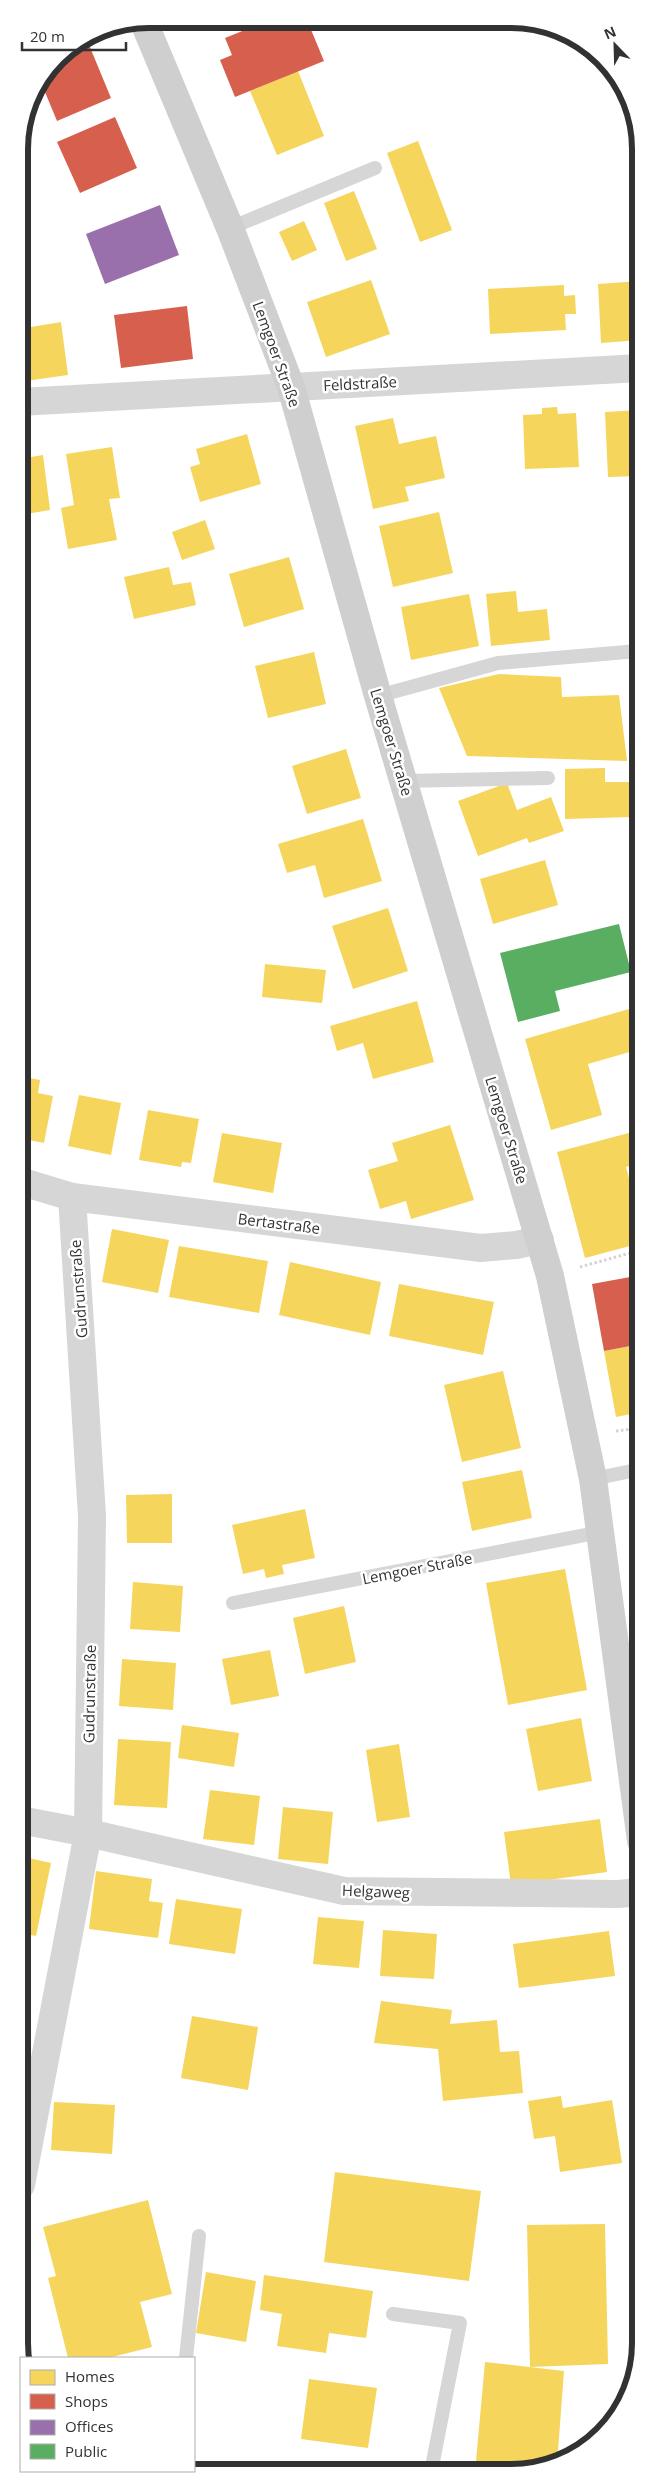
<svg xmlns="http://www.w3.org/2000/svg" width="660" height="2492" font-family="'Open Sans',sans-serif">
<rect width="100%" height="100%" fill="#fff"/>
<g fill="#f6d55c">
<polygon points="298,71 324,136 277,155 250,91"/>
<polygon points="418,141 452,230 420,242 387,153"/>
<polygon points="354,191 377,249 346,261 324,203"/>
<polygon points="304,221 317,250 292,261 279,232"/>
<polygon points="371,280 390,334 326,357 307,302"/>
<polygon points="640,281 640,340 601,343 598,284"/>
<polygon points="564,285 564,296 575,295 576,314 565,314 566,330 490,334 488,289"/>
<polygon points="61,322 68,375 19,382 19,329"/>
<polygon points="557,407 558,414 576,413 579,467 525,469 523,415 542,414 542,408"/>
<polygon points="640,410 640,476 608,477 605,412"/>
<polygon points="393,418 399,444 436,436 445,478 405,487 409,501 373,509 355,426"/>
<polygon points="247,434 261,484 200,502 190,467 200,464 196,449"/>
<polygon points="112,447 120,498 109,499 117,540 68,549 61,508 74,505 66,454"/>
<polygon points="43,455 50,510 26,514 30,547 19,548 19,459"/>
<polygon points="439,512 453,573 393,587 379,526"/>
<polygon points="205,520 215,549 182,560 172,532"/>
<polygon points="289,557 304,609 244,627 229,574"/>
<polygon points="169,567 173,585 191,582 196,605 134,619 124,577"/>
<polygon points="516,591 518,612 547,609 550,640 491,646 486,594"/>
<polygon points="469,594 479,646 411,660 401,607"/>
<polygon points="314,652 326,704 268,718 255,666"/>
<polygon points="499,674 561,677 562,697 619,695 627,761 467,756 439,688"/>
<polygon points="346,749 361,798 307,814 292,766"/>
<polygon points="605,768 605,782 632,782 632,817 565,819 565,769"/>
<polygon points="507,783 517,810 551,797 564,831 529,843 527,838 478,856 458,801"/>
<polygon points="363,819 382,881 324,898 315,865 287,873 278,844"/>
<polygon points="545,860 558,905 493,924 480,879"/>
<polygon points="388,908 408,971 353,989 332,926"/>
<polygon points="265,964 326,970 322,1003 262,997"/>
<polygon points="417,1001 434,1062 373,1079 363,1043 337,1051 330,1026"/>
<polygon points="636,1007 640,1022 640,1049 588,1064 602,1115 551,1130 525,1039"/>
<polygon points="19,1076 40,1080 38,1093 53,1096 44,1143 19,1138"/>
<polygon points="79,1095 121,1103 111,1155 68,1146"/>
<polygon points="148,1110 199,1119 191,1163 182,1162 181,1167 139,1160"/>
<polygon points="450,1125 474,1200 411,1219 406,1201 380,1209 368,1170 398,1161 392,1143"/>
<polygon points="640,1130 641,1163 626,1167 641,1222 641,1243 585,1258 557,1152"/>
<polygon points="222,1133 282,1143 273,1193 213,1182"/>
<polygon points="112,1229 169,1240 158,1293 102,1282"/>
<polygon points="179,1246 268,1261 259,1313 169,1297"/>
<polygon points="290,1262 381,1282 370,1335 279,1315"/>
<polygon points="399,1284 494,1302 483,1355 389,1336"/>
<polygon points="641,1344 641,1412 616,1417 604,1351"/>
<polygon points="503,1371 521,1448 462,1462 444,1385"/>
<polygon points="522,1470 532,1518 472,1531 462,1482"/>
<polygon points="641,1484 641,1509 640,1509 639,1503 636,1503 633,1488"/>
<polygon points="172,1494 172,1543 127,1543 126,1495"/>
<polygon points="305,1509 315,1558 282,1565 284,1574 266,1578 264,1569 243,1574 232,1525"/>
<polygon points="565,1569 587,1690 508,1705 486,1583"/>
<polygon points="133,1582 183,1586 180,1632 130,1629"/>
<polygon points="344,1606 356,1662 305,1674 293,1618"/>
<polygon points="270,1650 279,1696 231,1705 222,1659"/>
<polygon points="122,1659 176,1663 173,1710 119,1706"/>
<polygon points="581,1718 592,1781 538,1791 526,1729"/>
<polygon points="182,1725 239,1733 234,1767 178,1758"/>
<polygon points="118,1739 171,1742 167,1808 114,1805"/>
<polygon points="399,1744 410,1817 377,1822 366,1750"/>
<polygon points="210,1790 260,1796 254,1845 203,1839"/>
<polygon points="283,1807 333,1812 328,1864 278,1859"/>
<polygon points="600,1819 607,1872 511,1885 504,1832"/>
<polygon points="20,1856 51,1863 36,1936 20,1933"/>
<polygon points="96,1871 152,1879 149,1901 163,1903 158,1938 89,1929"/>
<polygon points="176,1899 242,1909 235,1954 169,1944"/>
<polygon points="318,1917 364,1921 359,1968 313,1964"/>
<polygon points="383,1930 437,1934 434,1979 380,1976"/>
<polygon points="609,1931 615,1976 519,1988 513,1944"/>
<polygon points="381,2001 452,2010 450,2024 497,2020 500,2052 519,2051 523,2093 443,2101 438,2049 374,2043"/>
<polygon points="192,2016 258,2027 248,2090 181,2078"/>
<polygon points="561,2096 563,2108 612,2100 622,2163 560,2172 555,2136 534,2139 528,2101"/>
<polygon points="54,2102 115,2105 112,2154 51,2150"/>
<polygon points="335,2172 481,2191 469,2281 324,2262"/>
<polygon points="148,2200 172,2294 140,2302 152,2347 108,2358 68,2358 48,2278 56,2276 43,2227"/>
<polygon points="605,2224 608,2364 530,2367 527,2225"/>
<polygon points="206,2272 256,2281 246,2342 196,2333"/>
<polygon points="264,2275 373,2291 366,2338 329,2333 326,2353 277,2346 282,2314 260,2310"/>
<polygon points="485,2362 564,2371 557,2464 529,2472 475,2472"/>
<polygon points="309,2379 377,2388 368,2448 301,2439"/>
</g>
<g fill="#d6604d">
<polygon points="270,20 307,20 324,61 235,97 220,60 232,55 225,38"/>
<polygon points="87,40 111,98 57,121 40,80 57,57"/>
<polygon points="115,117 137,168 80,193 57,142"/>
<polygon points="187,306 193,359 121,368 114,315"/>
<polygon points="641,1275 641,1344 604,1351 592,1284"/>
</g>
<polygon fill="#9970ab" points="160,205 179,255 105,284 86,234"/>
<polygon fill="#5aae61" points="619,924 631,972 555,991 560,1011 518,1022 500,953"/>
<g fill="none" stroke-linecap="round" stroke-linejoin="round">
<g stroke="#d4d4d4" stroke-width="3" stroke-dasharray="2.5 2.5" stroke-linecap="butt">
<polyline points="580,1267 641,1250"/>
<polyline points="616,1431 641,1428"/>
</g>
<g stroke="#d6d6d6" stroke-width="14">
<polyline points="230,228 375,168"/>
<polyline points="378,696 498,663 638,651"/>
<polyline points="404,781 548,778"/>
<polyline points="593,1479 641,1469"/>
<polyline points="233,1603 601,1532"/>
<polyline points="619,1674 641,1672"/>
<polyline points="393,2314 460,2323 431,2472"/>
<polyline points="186,2358 199,2236"/>
</g>
<g stroke="#d6d6d6" stroke-width="28">
<polyline points="19,402 640,368"/>
<polyline points="19,1181 72,1197 481,1248 516,1245 540,1240"/>
<polyline points="20,1820 88,1833 344,1891 618,1894 641,1892"/>
<polyline points="21,2185 88,1833 92,1516 72,1197"/>
</g>
<polyline stroke="#cfcfcf" stroke-width="28" points="143,20 230,228 291,387 378,696 550,1276 593,1479 641,1841"/>
</g>
<g text-anchor="middle" dominant-baseline="central" stroke-width="5" stroke-linejoin="round" paint-order="stroke">
<g font-size="15" fill="#323232" stroke="#fff">
<text transform="translate(277 354) rotate(70)">Lemgoer Straße</text>
<text transform="translate(360 383) rotate(-3)">Feldstraße</text>
<text transform="translate(392 742) rotate(73)">Lemgoer Straße</text>
<text transform="translate(507 1130) rotate(73)">Lemgoer Straße</text>
<text transform="translate(279 1223) rotate(7)">Bertastraße</text>
<text transform="translate(78 1289) rotate(-94)">Gudrunstraße</text>
<text transform="translate(417 1568) rotate(-11)">Lemgoer Straße</text>
<text transform="translate(89 1694) rotate(-89)">Gudrunstraße</text>
<text transform="translate(376 1891) rotate(2)">Helgaweg</text>
</g>
</g>
<path d="M0 0H660V2492H0ZM149 28H511A121 121 0 0 1 632 149V2343A121 121 0 0 1 511 2464H149A121 121 0 0 1 28 2343V149A121 121 0 0 1 149 28Z" fill="#fff" fill-rule="evenodd"/>
<path fill="none" stroke="#323232" stroke-width="6" d="M149 28H511A121 121 0 0 1 632 149V2343A121 121 0 0 1 511 2464H149A121 121 0 0 1 28 2343V149A121 121 0 0 1 149 28Z"/>
<rect x="20" y="2357" width="175" height="115" fill="#ffffff" stroke="#adadad"/>
<rect x="30" y="2370" width="25" height="15" fill="#f6d55c" stroke="#adadad"/>
<text x="65" y="2382" font-size="15" fill="#323232">Homes</text>
<rect x="30" y="2394" width="25" height="15" fill="#d6604d" stroke="#adadad"/>
<text x="65" y="2407" font-size="15" fill="#323232">Shops</text>
<rect x="30" y="2420" width="25" height="15" fill="#9970ab" stroke="#adadad"/>
<text x="65" y="2432" font-size="15" fill="#323232">Offices</text>
<rect x="30" y="2444" width="25" height="15" fill="#5aae61" stroke="#adadad"/>
<text x="65" y="2457" font-size="15" fill="#323232">Public</text>
<g transform="translate(615 45) rotate(337)" stroke="#ffffff" stroke-width="4" paint-order="stroke">
<path d="M0-4L9 19L0 12L-9 19Z" fill="#323232"/>
<text y="-8" font-size="14" font-weight="bold" text-anchor="middle" fill="#323232">N</text>
</g>
<path d="M22 42v8h104v-8" fill="none" stroke="#323232" stroke-width="2.5"/>
<text x="30" y="42" font-size="15" fill="#323232" stroke="#ffffff" stroke-width="4" paint-order="stroke">20 m</text>
</svg>
